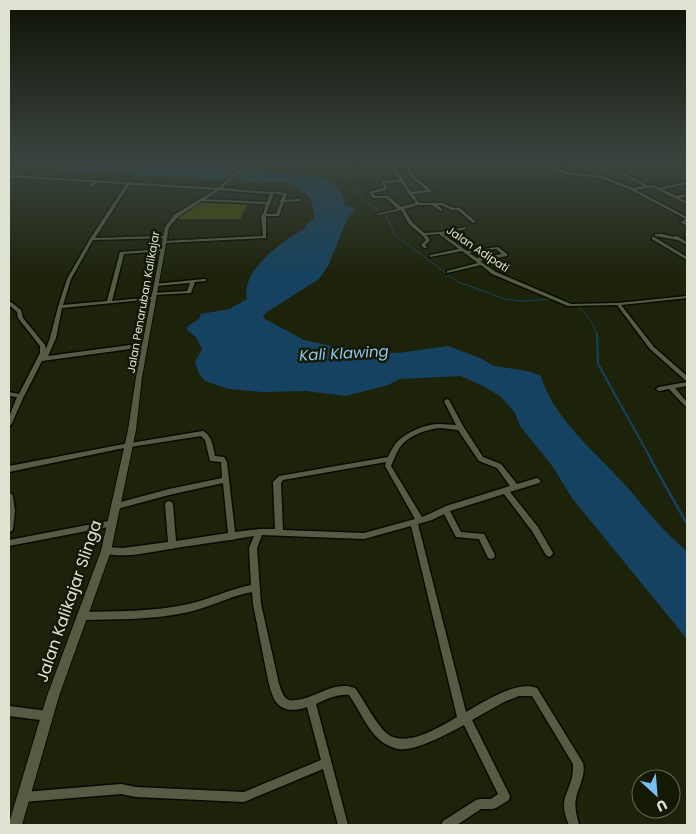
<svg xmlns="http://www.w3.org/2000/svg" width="696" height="834" font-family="Poppins,sans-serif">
<rect width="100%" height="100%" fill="#1d220b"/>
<polygon fill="#424e07" points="204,201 248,203 240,219 175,219"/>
<path fill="#154260" d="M37 161H168L319 176 337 186 345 199 344 204 353 208 355 211 348 217 328 266 319 279 267 312 263 316 265 319 304 340 341 348 347 347 349 350 399 353 448 346 480 358 494 366 528 371 541 376C553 419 599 455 627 487 648 511 662 531 687 551V639L572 498 553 467 520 426 515 413 500 396 483 386 461 376 400 379 388 385 346 396 306 391 262 392 229 389 205 381 199 374 195 362 202 349 196 337 187 330 188 326 199 319 201 314 229 309 247 299C240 270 285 239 306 228L305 226 315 217 311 199 304 192 288 182 234 181 57 169Z"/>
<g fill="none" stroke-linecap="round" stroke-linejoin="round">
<g stroke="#154260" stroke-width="1">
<polyline points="344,175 357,188 361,198 386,216 395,235 458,282 505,299 522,301 553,299"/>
<path d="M558 299C576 299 593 319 597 335"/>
</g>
<polyline stroke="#154260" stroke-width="2" points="597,334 598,364 652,461"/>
<polyline stroke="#154260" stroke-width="2.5" points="651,460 687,524"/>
<defs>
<g id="minor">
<path d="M247 161H251L222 188 269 192 271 191 285 193 287 194 285 200 299 199 301 200 299 201 284 202 279 216H266V238L163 243 162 242 164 241 263 236 261 215 263 214 266 204 201 201 199 200 201 199 267 202 270 194 219 190 217 189ZM274 193 283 195 281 200 279 201 281 202 276 214H266Z"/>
<polygon points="326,161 330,161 336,167 351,166 353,167 335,169"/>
<path d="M400 161H404L400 166H408L414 176 432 191 430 192 413 194 419 203H442L453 208H460L476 222 473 223 458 210H452L441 205H437L443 210 441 211 432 205H418L404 209 412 222 424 233 440 232 466 227V229L443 234 467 251 498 247 507 254V256L480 261 496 272 571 304 618 303 687 296V298L621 305 654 347 687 376V381L685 380 650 349 617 305 568 306 492 274 481 265 447 273V271L478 263 462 251 430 257V255L459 249 439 234 426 235 430 240 425 245 427 247 426 248H424L421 245 426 240 422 235 409 224 401 210 378 215 376 214 398 209 386 198H373L369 192 384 188 382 181 400 180 393 171ZM399 168H406L412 178 427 190 411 192 397 171ZM401 182 408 192V194H409L416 203 401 207 388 196H375L373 193 387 190 385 183ZM496 249 502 254 477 258 469 253Z"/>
<polygon points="549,161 553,161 565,172 602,176 632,188 645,186 622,175 622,173 624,173 648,186 652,185 659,188 687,182 687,184 662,189 676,196 687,194 687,196 679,198 687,202 687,204 652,187 636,190 687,217 687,221 685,222 687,223 687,226 680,222 686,219 631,190 601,178 563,174"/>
<polygon points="97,180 100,181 91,187 89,187 89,185"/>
<polygon points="128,181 131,182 95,238 165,236 167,237 165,238 93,240 71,279 63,305 107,301 120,252 163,249 164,249 164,251 124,254 112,301 153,297 155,298 153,299 62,308 56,338 48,356 145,343 148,345 145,347 42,361 24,396 12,423 11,425 9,425 9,417 17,397 9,396 9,392 19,394 40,353 40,346 18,318 17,312 9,305 9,302 11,302 21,310 23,318 45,345 46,349 50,338 58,307 67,279 90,239"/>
<polygon points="655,234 662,234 674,237 675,236 677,236 687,242 687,245 678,240 655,236"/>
<polygon points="685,234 687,234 687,237 685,236"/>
<polygon points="652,237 654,237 687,257 687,260 652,239"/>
<polygon points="204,279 206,279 206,281 195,282 191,293 153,295 151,294 153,293 187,291 190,283 156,286 154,285 154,284"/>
<polygon points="687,382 687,386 675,388 687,402 687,407 685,406 669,389 659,391 656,389 659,387"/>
<path d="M447 399 449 400 463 426 483 457 501 464 517 484 537 478 539 479 541 481 539 483 510 492 538 527 553 553 552 555 549 557 546 555 532 531 504 494 450 511 461 532 484 534 495 555 494 558 491 559 488 558 479 539 456 537 444 514 432 520 418 524 466 712C484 702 517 680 537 688L583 763C584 768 584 774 582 779 581 785 577 791 576 798 574 808 577 816 579 825H569C566 819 564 812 564 805 564 796 569 789 571 781 573 775 573 770 573 764L532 696H519L504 702 472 720 510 796 509 800 496 808 492 809H481L457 825H441L443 821 476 800 480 799H491L498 794 464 725C449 733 415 752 398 749 393 748 385 744 381 741 367 730 359 709 349 695 337 694 327 699 316 704L348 825H338L323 769 244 802 136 797 121 794 24 802 20 801 19 797 20 793 24 792 121 784 136 787 244 792 321 760 307 707C296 711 284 712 276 702 270 694 267 674 265 665 261 644 257 624 253 604L252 592C230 596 211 607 189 612 154 620 117 619 81 620L78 619 77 616 78 613 81 612C117 611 153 612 189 604 210 599 230 589 251 585L249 548 254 536 235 539 232 540H230L175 548 172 549H170C149 552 123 559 103 553L102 551 103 549 106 547 123 548 168 542 165 504 166 502 169 501 172 502 173 504 176 541 228 533 223 483 169 495 117 509 114 508 113 506 114 504 117 503 169 489 222 478 221 462 210 461 205 440 201 436 124 448 9 472V466L124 444 203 431C212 436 213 446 215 456L224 457 227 462 235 532 259 529H275L273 482 279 476 388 457C390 452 393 447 396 443 406 432 425 424 440 424 445 424 451 425 456 425L444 401ZM441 428 458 430 479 461 497 468 510 486 446 506 427 515 422 517 391 466C394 460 396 453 400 447 409 435 427 429 441 428ZM386 462 385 466 415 519 364 533 283 530 281 483 283 480ZM411 526 457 717C440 727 408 747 389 735 377 727 364 700 355 688 335 680 317 697 297 700 296 700 291 701 289 700 283 698 281 690 279 684L261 604 257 548 262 535 364 539Z"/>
<polygon points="9,493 12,494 13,496 15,511 13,529 12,531 9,532"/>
<polygon points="113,520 116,521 117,523 116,525 113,526 9,546 9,540"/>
<polygon points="9,706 48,711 51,713 53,716 51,719 48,721 9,716"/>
</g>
<polygon id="tertiary" points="9,175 219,188 221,189 178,217 169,227 142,377 136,430 111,551 59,696 22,825 9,825 9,823 47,696 101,551 128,430 136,377 165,227 174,215 215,190 9,177"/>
</defs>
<use href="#minor" stroke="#080b00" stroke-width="3"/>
<use href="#tertiary" stroke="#080b00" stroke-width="2"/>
<use href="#minor" fill="#555c43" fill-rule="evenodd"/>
<use href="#tertiary" fill="#555c43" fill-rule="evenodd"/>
</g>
<linearGradient id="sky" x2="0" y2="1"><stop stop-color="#101306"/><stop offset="0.58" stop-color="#3a443f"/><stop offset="1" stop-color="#3a443f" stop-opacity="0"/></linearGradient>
<rect width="696" height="278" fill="url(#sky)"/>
<g text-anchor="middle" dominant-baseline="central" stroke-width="5" stroke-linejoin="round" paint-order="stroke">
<g font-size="11" fill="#dee2d3" stroke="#141904">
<text transform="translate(478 249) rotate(34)">Jalan Adipati</text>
<text transform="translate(143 302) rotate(-80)">Jalan Penaruban Kalikajar</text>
</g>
<g font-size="15" font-style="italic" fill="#8dc8f6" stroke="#141904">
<text transform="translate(344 353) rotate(-3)">Kali Klawing</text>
</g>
<g font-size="16" fill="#dee2d3" stroke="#141904">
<text transform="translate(69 601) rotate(-71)">Jalan Kalikajar Slinga</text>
</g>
</g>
<rect width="696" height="834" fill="none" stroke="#dee2d3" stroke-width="20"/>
<g transform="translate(656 794) rotate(154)"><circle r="24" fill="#141904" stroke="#656957"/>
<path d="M0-4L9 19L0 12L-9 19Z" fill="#77c0f7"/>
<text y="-8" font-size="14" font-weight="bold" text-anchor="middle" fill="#dee2d3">U</text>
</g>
</svg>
